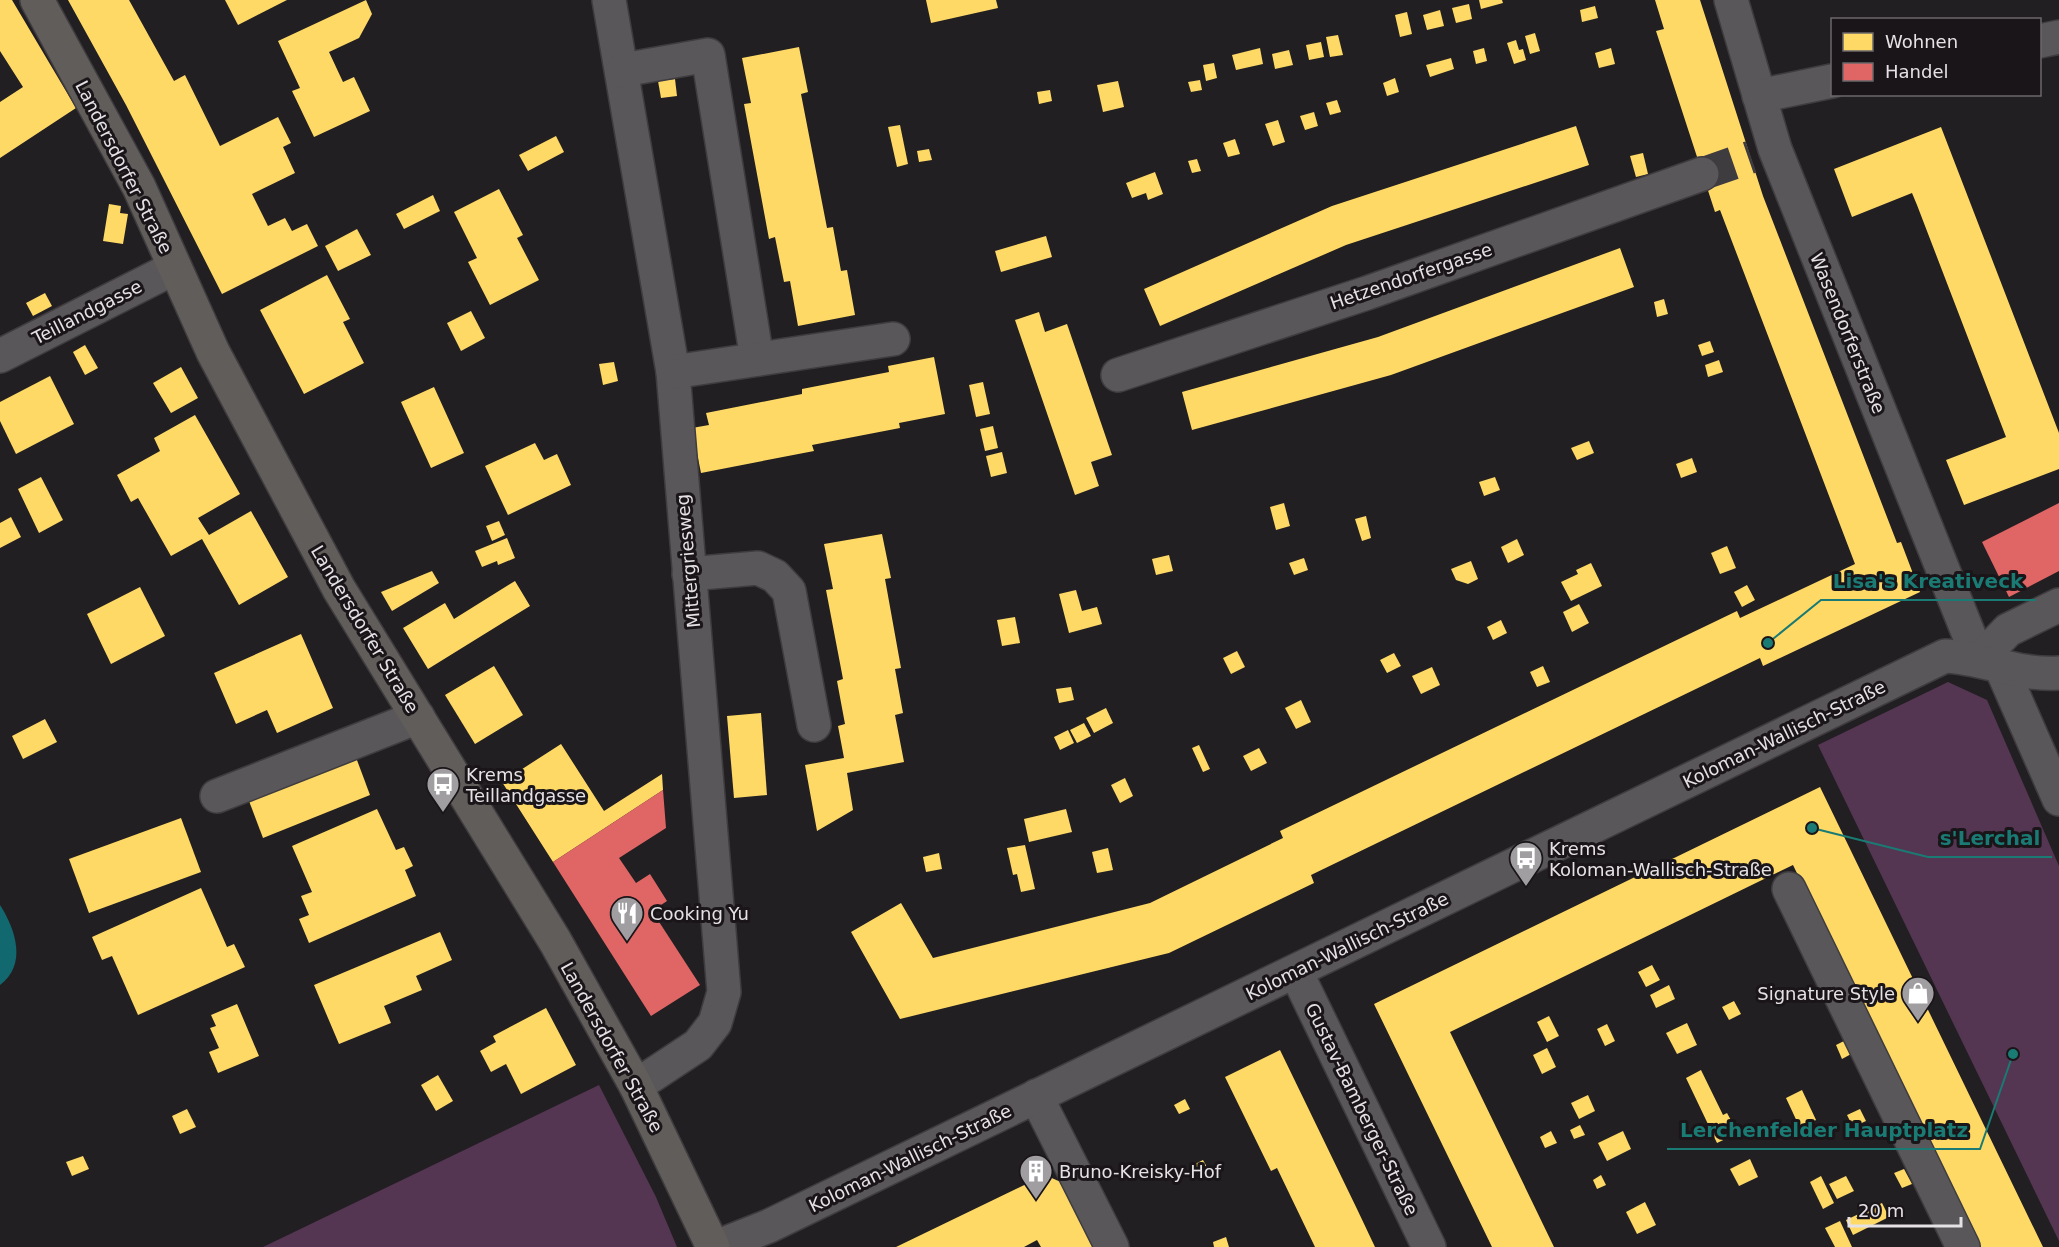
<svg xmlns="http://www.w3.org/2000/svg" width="2059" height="1247" font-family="'DejaVu Sans',sans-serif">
<rect width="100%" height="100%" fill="#221f22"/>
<g fill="#543552">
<polygon points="1948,682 1987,700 2059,866 2059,1241 1818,745"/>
<polygon points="599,1085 656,1197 677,1247 263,1247"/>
</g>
<path fill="#12686f" d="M0 905C16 930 27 965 0 985Z"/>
<g fill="#ffd966">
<polygon points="0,0 12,0 76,108 0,158 0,102 23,87 0,51"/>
<polygon points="68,0 129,0 174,81 185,75 220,146 278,117 291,143 283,147 295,173 252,194 268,226 285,218 292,231 307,224 318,246 222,294 126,105"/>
<polygon points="225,0 287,0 238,25"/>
<polygon points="366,0 372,14 359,38 329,52 343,82 354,77 370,111 314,137 292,91 300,88 278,41"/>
<polygon points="926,0 996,0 998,8 931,23"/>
<polygon points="1479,0 1502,0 1503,3 1481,9"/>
<polygon points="1655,0 1700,0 1763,196 1897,543 1901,542 1920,592 1763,666 1760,658 1311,875 1314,883 1169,953 900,1019 851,932 901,903 933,958 1150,903 1283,838 1280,831 1737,611 1740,618 1855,564 1720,210 1715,212 1656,31 1664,29"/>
<polygon points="1469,4 1472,19 1456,23 1452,8"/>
<polygon points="1595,6 1598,18 1582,22 1580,10"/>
<polygon points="1440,10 1444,26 1427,30 1423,15"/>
<polygon points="1407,12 1412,34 1400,37 1395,15"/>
<polygon points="1535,33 1540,51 1530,54 1525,36"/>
<polygon points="1338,35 1343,55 1330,57 1326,37"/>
<polygon points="1516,40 1519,50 1523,49 1526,60 1514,64 1507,43"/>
<polygon points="1321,42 1324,57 1309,60 1306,45"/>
<polygon points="799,47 808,92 801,94 827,228 833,227 841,271 847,270 855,315 798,326 790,281 784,282 775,237 769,239 744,104 751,103 742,58"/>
<polygon points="1260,48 1263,64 1236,70 1232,55"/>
<polygon points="1484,48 1487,61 1476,64 1473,51"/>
<polygon points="1611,48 1615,64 1599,68 1595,53"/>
<polygon points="1289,50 1293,65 1275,69 1272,54"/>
<polygon points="1451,58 1454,69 1430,77 1426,65"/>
<polygon points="1214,63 1217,78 1206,81 1203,65"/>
<polygon points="1395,78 1399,92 1387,96 1383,83"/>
<polygon points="675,79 677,96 661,98 658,81"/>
<polygon points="1200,80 1202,90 1191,92 1188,82"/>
<polygon points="1118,81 1124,107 1103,112 1097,85"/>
<polygon points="1050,90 1052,101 1039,104 1037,92"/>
<polygon points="1337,100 1341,112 1330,115 1326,103"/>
<polygon points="1314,112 1318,126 1305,130 1300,116"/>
<polygon points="1278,120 1285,142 1273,146 1265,124"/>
<polygon points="900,125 908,164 897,167 888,127"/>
<polygon points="1576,126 1589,165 1346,245 1160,326 1144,289 1332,206"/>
<polygon points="1941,127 2059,433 2059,469 1964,505 1946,460 2006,437 1917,205 1912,193 1852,217 1834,169"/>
<polygon points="556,136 564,152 528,171 519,155"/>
<polygon points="1235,139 1240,154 1228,157 1223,143"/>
<polygon points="929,149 932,160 919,162 917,151"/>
<polygon points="1643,153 1648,174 1636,177 1630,156"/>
<polygon points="1197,159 1201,171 1192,173 1188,161"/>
<polygon points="1155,172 1163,194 1148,200 1146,193 1132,198 1126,183"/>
<polygon points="499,189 523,235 517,238 539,280 490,305 468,262 477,258 454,212"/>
<polygon points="433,195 440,211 404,229 396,214"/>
<polygon points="109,204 121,206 120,213 128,214 123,244 103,241"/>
<polygon points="357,229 371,255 338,271 325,246"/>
<polygon points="1046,236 1052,257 1001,272 995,251"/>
<polygon points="1620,248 1634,287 1391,375 1192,430 1182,392 1378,337"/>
<polygon points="327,275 350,319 343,322 364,363 304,394 260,310"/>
<polygon points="45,293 52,306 33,316 26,303"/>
<polygon points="1664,299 1668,314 1657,317 1654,302"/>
<polygon points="471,311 485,338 461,351 447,323"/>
<polygon points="1039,312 1045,332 1067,324 1112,455 1091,462 1099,486 1075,495 1015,320"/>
<polygon points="1710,341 1714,352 1702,356 1698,345"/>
<polygon points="85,345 98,368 85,375 73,352"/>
<polygon points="934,357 945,414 899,423 900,428 812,445 814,451 701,473 692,428 709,425 706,413 802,394 802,389 889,372 888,366"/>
<polygon points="1719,360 1723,372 1708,377 1705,365"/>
<polygon points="614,362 618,381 603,385 599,364"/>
<polygon points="181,367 198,398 171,413 153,383"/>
<polygon points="50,376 74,424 16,454 0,421 0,402"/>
<polygon points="983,382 990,414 976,417 969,385"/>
<polygon points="434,387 464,453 431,468 401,402"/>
<polygon points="195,415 240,494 198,518 209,535 251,511 288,577 239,605 202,539 171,556 138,498 131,502 117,475 160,451 154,438"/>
<polygon points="993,426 998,448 985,451 980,429"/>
<polygon points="1589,441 1594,453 1577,460 1571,448"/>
<polygon points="535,443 544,460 557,454 571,485 508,515 485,466"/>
<polygon points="1002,452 1007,473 991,477 986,456"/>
<polygon points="1692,458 1697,472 1681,478 1676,464"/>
<polygon points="41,477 63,520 39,533 18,489"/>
<polygon points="1495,477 1500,490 1484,496 1479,482"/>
<polygon points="1284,503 1290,526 1276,530 1270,507"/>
<polygon points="1366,516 1371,538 1362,541 1355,519"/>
<polygon points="11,517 21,537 0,548 0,523"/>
<polygon points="499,521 505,535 492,541 486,526"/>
<polygon points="882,534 891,578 885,579 901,668 895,669 903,713 895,715 904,762 847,773 853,810 817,831 805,765 844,758 838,726 845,724 837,681 843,679 826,590 833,589 824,544"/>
<polygon points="507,538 515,558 498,565 497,561 482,567 475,551"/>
<polygon points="1517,539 1524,555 1508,563 1501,547"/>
<polygon points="1727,546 1736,568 1720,574 1711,553"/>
<polygon points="1169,555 1173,571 1156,575 1152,559"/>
<polygon points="1304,558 1308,570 1294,575 1289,563"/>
<polygon points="1471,561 1478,579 1468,584 1456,580 1451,569"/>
<polygon points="1591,563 1602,586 1571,601 1561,582 1578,574 1576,570"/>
<polygon points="432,571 439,583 392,611 381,592"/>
<polygon points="515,581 530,606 428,669 403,628 445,603 454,619"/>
<polygon points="1747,585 1755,600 1742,607 1734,592"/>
<polygon points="140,587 165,636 111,664 87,614"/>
<polygon points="1076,590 1082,611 1097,607 1102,624 1069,633 1059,594"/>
<polygon points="1579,604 1589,623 1572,632 1563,612"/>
<polygon points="1015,617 1020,643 1002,646 997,620"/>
<polygon points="1501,620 1507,633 1493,640 1487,627"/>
<polygon points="301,634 333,708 277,733 267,710 236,724 214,673"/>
<polygon points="1237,651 1245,667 1231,674 1223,658"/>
<polygon points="1394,653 1401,666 1387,673 1380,660"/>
<polygon points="494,666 523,715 475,744 445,695"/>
<polygon points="1543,666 1550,682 1537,687 1530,672"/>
<polygon points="1432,667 1440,685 1421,694 1412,676"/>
<polygon points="1071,687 1074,700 1059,703 1056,689"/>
<polygon points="1301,700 1311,722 1296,729 1285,708"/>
<polygon points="1106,708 1113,723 1094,733 1086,718"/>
<polygon points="761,713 767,795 734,798 727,716"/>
<polygon points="45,719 57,742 23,759 12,736"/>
<polygon points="1084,723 1091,736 1077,743 1070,730"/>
<polygon points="1068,730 1074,743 1060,750 1054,737"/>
<polygon points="561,744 604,811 662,774 663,790 553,862 502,782"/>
<polygon points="1199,745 1210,769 1203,772 1192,748"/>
<polygon points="1259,748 1267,763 1251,771 1243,756"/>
<polygon points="354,752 370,795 263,838 246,793"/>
<polygon points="1125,778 1133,796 1120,803 1111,785"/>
<polygon points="1820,787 2043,1247 1978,1247 1793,865 1450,1032 1554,1247 1492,1247 1374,1004"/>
<polygon points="377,809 396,850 404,847 413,866 405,870 416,896 309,943 299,919 309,915 301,896 312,892 292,846"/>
<polygon points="1066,809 1072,832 1029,842 1024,819"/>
<polygon points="181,818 201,872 89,913 69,859"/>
<polygon points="1025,845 1035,889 1021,892 1017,874 1013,875 1007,848"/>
<polygon points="1108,848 1113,870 1097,873 1092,852"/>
<polygon points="939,853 942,869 926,872 923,857"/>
<polygon points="201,888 227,947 234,944 245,967 138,1015 112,956 102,960 92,937"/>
<polygon points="440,932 452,960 416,976 422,990 384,1006 391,1023 339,1044 314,985"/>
<polygon points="1652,965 1660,980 1646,987 1638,972"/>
<polygon points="1669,985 1675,999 1656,1008 1650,995"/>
<polygon points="1734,1001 1741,1014 1729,1020 1722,1007"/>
<polygon points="237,1004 259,1056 218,1073 209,1052 219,1048 210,1028 216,1026 211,1015"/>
<polygon points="546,1008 576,1065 521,1094 506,1064 491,1072 480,1051 496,1042 493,1036"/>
<polygon points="1549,1016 1559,1036 1547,1042 1537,1022"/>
<polygon points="1687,1023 1697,1045 1677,1054 1666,1033"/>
<polygon points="1607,1024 1615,1041 1605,1046 1597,1029"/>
<polygon points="1846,1040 1853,1053 1842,1059 1836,1045"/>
<polygon points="1547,1048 1556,1067 1542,1074 1533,1055"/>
<polygon points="1280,1050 1357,1209 1375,1247 1315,1247 1277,1168 1271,1171 1225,1077"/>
<polygon points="1701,1070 1723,1115 1727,1113 1738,1133 1717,1143 1686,1078"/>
<polygon points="438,1075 453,1101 436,1111 421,1085"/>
<polygon points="1802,1090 1816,1120 1800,1128 1786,1098"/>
<polygon points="1588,1095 1595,1111 1579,1119 1571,1103"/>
<polygon points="1185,1099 1190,1109 1179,1114 1174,1105"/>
<polygon points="187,1109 196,1127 180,1134 172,1116"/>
<polygon points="1860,1109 1866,1121 1853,1127 1847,1115"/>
<polygon points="1580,1125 1585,1135 1574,1139 1570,1130"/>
<polygon points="1551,1131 1557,1143 1545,1148 1540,1137"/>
<polygon points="1623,1131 1631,1149 1607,1161 1598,1143"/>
<polygon points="83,1156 89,1169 72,1176 66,1162"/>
<polygon points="1750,1159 1758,1177 1739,1186 1730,1169"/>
<polygon points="1203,1160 1208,1169 1198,1175 1193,1165"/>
<polygon points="1904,1169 1912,1184 1902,1188 1894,1173"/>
<polygon points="1045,1175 1072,1187 1096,1247 1041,1247 1037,1240 1024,1247 896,1247"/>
<polygon points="1601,1175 1606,1185 1597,1189 1593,1180"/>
<polygon points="1821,1176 1834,1203 1823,1209 1810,1182"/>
<polygon points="1846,1176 1854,1191 1837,1199 1829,1184"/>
<polygon points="1645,1202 1656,1225 1637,1234 1626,1212"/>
<polygon points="1882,1203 1889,1217 1853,1235 1846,1220"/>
<polygon points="1840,1221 1852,1247 1835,1247 1825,1228"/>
<polygon points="1226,1237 1229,1247 1214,1247 1213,1242"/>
</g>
<g fill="#e06666">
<polygon points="2059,503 2059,571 2009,597 1982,542"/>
<polygon points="663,790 666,828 619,858 636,883 650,874 667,901 652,911 700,985 651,1016 553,862"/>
</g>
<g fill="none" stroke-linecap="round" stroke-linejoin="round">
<polyline stroke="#3f3c3f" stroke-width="33" stroke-dasharray="33 16" stroke-linecap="butt" points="1702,174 1751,157"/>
<defs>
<g id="minor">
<polyline points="609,0 673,372 724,992 715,1023 698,1045 636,1086"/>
<polyline points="1731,0 1775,149 1979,660"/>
<polyline points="2040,41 2059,37"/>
<polyline points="623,70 708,55 757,359"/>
<polyline points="1759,96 1832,81"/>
<polyline points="0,356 174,268"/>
<polyline points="673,372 893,339"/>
<polyline points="1118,375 1367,293 1702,174"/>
<polyline points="689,574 758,568 775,576 789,591 814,725"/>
<polyline points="1979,660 2008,630 2059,605"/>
<polyline points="2001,667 2059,799"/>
<polyline points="217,796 418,717"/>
<polyline points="1789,889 1963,1247"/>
<polyline points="1296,972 1429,1247"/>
<polyline points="1036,1096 1112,1247"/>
<path d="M716 1247 769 1226 1945 656C1985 658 2019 676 2059 673"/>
</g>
<polyline id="major" points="37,0 139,187 213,352 339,589 555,941 636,1086 713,1247"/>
</defs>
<use href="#minor" stroke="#3f3c3f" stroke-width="36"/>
<use href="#major" stroke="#3f3c3f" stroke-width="36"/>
<use href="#minor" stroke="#595759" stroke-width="33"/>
<use href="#major" stroke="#615d5a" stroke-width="33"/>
</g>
<defs>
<symbol id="bus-pin" viewBox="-11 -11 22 30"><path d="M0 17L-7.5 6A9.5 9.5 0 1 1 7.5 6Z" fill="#a19ea1" stroke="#1a1519"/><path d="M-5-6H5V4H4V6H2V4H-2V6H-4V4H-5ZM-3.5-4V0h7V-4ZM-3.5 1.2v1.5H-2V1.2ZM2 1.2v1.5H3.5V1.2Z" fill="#fff"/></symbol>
<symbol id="restaurant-pin" viewBox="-11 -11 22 30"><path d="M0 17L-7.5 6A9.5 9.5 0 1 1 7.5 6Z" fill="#a19ea1" stroke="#1a1519"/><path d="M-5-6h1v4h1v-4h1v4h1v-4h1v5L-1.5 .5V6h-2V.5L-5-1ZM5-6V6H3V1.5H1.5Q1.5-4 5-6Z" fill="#fff"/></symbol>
<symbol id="shop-pin" viewBox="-11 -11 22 30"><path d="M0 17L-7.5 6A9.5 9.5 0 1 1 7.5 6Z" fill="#a19ea1" stroke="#1a1519"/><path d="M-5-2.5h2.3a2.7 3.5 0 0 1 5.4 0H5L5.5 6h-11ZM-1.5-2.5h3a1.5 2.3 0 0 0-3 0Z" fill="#fff"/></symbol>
<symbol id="building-pin" viewBox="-11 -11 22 30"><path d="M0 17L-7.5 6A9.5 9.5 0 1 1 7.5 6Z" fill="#a19ea1" stroke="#1a1519"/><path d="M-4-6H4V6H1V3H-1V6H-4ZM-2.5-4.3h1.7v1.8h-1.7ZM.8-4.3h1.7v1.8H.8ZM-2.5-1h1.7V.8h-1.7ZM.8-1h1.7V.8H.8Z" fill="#fff"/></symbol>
</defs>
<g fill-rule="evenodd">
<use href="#bus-pin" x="424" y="765" width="38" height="52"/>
<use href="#bus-pin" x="1507" y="839" width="38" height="52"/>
<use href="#restaurant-pin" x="608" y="894" width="38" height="52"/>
<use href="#shop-pin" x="1899" y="974" width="38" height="52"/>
<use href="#building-pin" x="1017" y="1152" width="38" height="52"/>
</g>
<g text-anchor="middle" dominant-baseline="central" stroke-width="6" stroke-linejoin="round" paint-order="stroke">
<g font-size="18" fill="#e5e2e5" stroke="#1a1519">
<text transform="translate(124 167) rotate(63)">Landersdorfer Straße</text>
<text transform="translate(1411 276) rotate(-19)">Hetzendorfergasse</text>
<text transform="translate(87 312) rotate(-27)">Teillandgasse</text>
<text transform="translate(1848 333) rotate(68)">Wasendorferstraße</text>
<text transform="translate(688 561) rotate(-95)">Mittergriesweg</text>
<text transform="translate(365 629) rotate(59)">Landersdorfer Straße</text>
<text transform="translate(1784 734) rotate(-26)">Koloman-Wallisch-Straße</text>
<text transform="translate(1347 946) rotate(-26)">Koloman-Wallisch-Straße</text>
<text transform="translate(612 1047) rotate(61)">Landersdorfer Straße</text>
<text transform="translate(1362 1109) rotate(64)">Gustav-Bamberger-Straße</text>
<text transform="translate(910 1158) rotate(-26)">Koloman-Wallisch-Straße</text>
</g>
<g font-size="18" fill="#e5e2e5" stroke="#1a1519" text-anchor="start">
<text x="466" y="774">Krems<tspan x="466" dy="21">Teillandgasse</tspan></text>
<text x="1549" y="848">Krems<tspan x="1549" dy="21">Koloman-Wallisch-Straße</tspan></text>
<text x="650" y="913">Cooking Yu</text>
<text x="1895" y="993" text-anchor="end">Signature Style</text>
<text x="1059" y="1171">Bruno-Kreisky-Hof</text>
</g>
</g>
<path fill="none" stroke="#1a7b74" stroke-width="2" d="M1768 643L1821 600H2036M1812 828L1928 857H2052M2013 1054L1980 1149H1667"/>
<g fill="#1a7b74" stroke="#1a1519" stroke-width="2">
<circle cx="1768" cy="643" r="6"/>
<circle cx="1812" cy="828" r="6"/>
<circle cx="2013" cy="1054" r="6"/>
</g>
<g font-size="20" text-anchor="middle" font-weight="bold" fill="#1a7b74" stroke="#1a1519" stroke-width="6" stroke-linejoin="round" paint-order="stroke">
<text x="1928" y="588">Lisa's Kreativeck</text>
<text x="1990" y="845">s'Lerchal</text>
<text x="1824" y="1137">Lerchenfelder Hauptplatz</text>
</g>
<rect x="1831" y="18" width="210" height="78" fill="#1a1519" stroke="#6b676b" stroke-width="1.5"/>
<rect x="1843" y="33" width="30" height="18" fill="#ffd966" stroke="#6b676b" stroke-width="1.5"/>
<text x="1885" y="48" font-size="18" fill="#e5e2e5">Wohnen</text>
<rect x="1843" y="63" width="30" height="18" fill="#e06666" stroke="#6b676b" stroke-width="1.5"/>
<text x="1885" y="78" font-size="18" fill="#e5e2e5">Handel</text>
<path d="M1849 1217v9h112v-9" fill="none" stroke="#e5e2e5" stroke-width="3"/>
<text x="1858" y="1217" font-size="18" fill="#e5e2e5" stroke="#1a1519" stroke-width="4.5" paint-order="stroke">20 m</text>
</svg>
